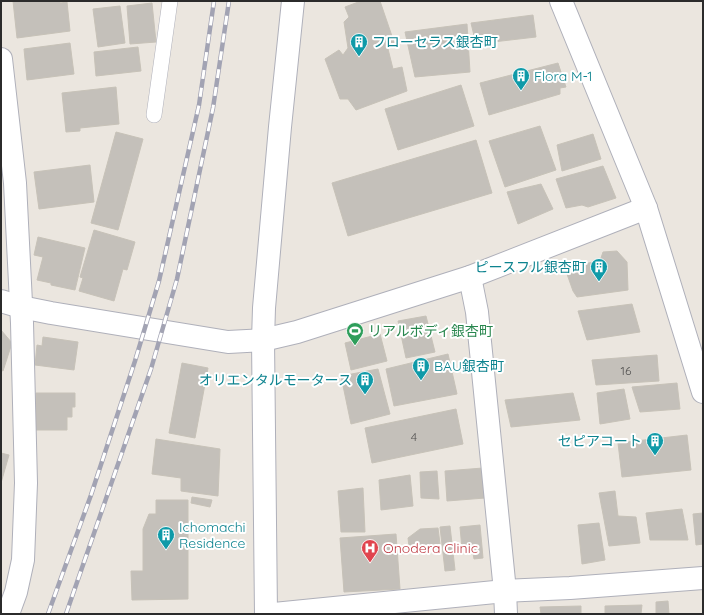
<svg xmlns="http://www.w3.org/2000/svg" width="704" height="615" font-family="Quicksand,'Noto Sans JP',sans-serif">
<rect width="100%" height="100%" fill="#ebe6df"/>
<g fill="#c4c0ba" stroke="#c7c2b8">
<polygon points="13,1 60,1 60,3 67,2 70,31 17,38"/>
<polygon points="361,1 380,1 395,45 388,49 393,69 402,67 407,91 356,110 348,99 340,99 325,59 339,50 343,55 348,48 344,22 349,17 345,7"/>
<polygon points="152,3 156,42 130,44 127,6"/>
<polygon points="120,6 125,43 98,47 93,9"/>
<polygon points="533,15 536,37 476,44 471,23"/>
<polygon points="467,24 470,72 415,77 405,32"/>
<polygon points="70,43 74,74 27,80 24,49"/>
<polygon points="138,47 141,71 96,76 94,52"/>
<polygon points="558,63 566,87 560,88 560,94 489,115 480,83"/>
<polygon points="461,85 474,126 398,150 385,109"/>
<polygon points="116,87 119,124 80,128 80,131 66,132 62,93"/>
<polygon points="540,126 556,170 505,187 489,141"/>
<polygon points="116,132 143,139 118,230 91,223"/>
<polygon points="593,134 601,159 562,171 557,145"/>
<polygon points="476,140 492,193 348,236 332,183"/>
<polygon points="90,165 94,202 39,209 34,172"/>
<polygon points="603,166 616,198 588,207 582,205 566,208 556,179"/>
<polygon points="541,184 553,209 518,224 507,192"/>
<polygon points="94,230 135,242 127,270 123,269 114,301 79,291 83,278 80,277"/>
<polygon points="38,237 85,248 75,290 51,285 51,283 37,280 43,257 34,255"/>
<polygon points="617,251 627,262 628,290 577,297 573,291 567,274 572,266 600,261 603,252"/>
<polygon points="632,304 640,332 587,340 578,311"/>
<polygon points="426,316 435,352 406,358 398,321"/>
<polygon points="1,330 12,343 3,371 1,370"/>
<polygon points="380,334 387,361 351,370 345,343"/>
<polygon points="43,337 78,342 74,370 35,365 37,345 42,346"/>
<polygon points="448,354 457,394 394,406 386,369"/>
<polygon points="657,355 659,381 596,385 592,360"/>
<polygon points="182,363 208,368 195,438 169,433"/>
<polygon points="378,369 390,414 351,424 341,376"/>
<polygon points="677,383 680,409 640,412 632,387"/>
<polygon points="624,389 630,419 600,424 597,393"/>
<polygon points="36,393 75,393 75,407 72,407 72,417 67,417 67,430 36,430"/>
<polygon points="573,393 580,420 511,427 505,400"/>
<polygon points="456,409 463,444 372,463 365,428"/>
<polygon points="687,435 691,470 622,477 618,443"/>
<polygon points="156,439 220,449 218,496 181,491 181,478 152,474"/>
<polygon points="1,453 9,455 1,483"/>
<polygon points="483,468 485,498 447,501 445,471"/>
<polygon points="437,471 439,499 421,498 420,472"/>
<polygon points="410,475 413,506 381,510 379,480"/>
<polygon points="363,488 365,532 341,532 338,491"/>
<polygon points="615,491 618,516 636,517 640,543 609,546 599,493"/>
<polygon points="192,497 212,500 210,507 191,503"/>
<polygon points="156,500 188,500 188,599 132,600 131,571 143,571 143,529 149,514 156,514"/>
<polygon points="682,509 688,540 650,540 646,513"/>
<polygon points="703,513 703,544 696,545 693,514"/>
<polygon points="599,523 605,560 582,564 578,525"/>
<polygon points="480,525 483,558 474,559 472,548 462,549 460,527"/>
<polygon points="450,526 455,570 445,571 440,527"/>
<polygon points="438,528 440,544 409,547 408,538 420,529"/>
<polygon points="396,534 400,589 344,592 340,538"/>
<polygon points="668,601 669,614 656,614 656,602"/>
<polygon points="642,605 641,614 605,614 605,606"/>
<polygon points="581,606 581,614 541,614 540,607"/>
</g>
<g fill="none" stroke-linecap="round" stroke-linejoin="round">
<defs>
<polyline id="service" points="154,115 170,1"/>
<g id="minor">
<polyline points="561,1 646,208 703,392"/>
<polyline points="1,59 15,183 22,323 26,483 23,560 16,592 8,614"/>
<polyline points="470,277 477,312 505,591 506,614"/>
<polyline points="263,340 297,332 470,277 646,208"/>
<polyline points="274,614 505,591 570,588 703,578"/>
</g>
<g id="tertiary">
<polyline points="1,301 21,307 51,313 228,342 263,340"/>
<polyline points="266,614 263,340 264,308 280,127 293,1"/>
</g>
</defs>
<use href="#service" stroke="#afb0ba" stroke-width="16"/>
<use href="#minor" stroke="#afb0ba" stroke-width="24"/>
<use href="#tertiary" stroke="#afb0ba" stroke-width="24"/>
<use href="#service" stroke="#fff" stroke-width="15"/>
<use href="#minor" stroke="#fff" stroke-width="22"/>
<use href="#tertiary" stroke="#fff" stroke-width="22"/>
<defs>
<g id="rail">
<polyline points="48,614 91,495 135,361 159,281 199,105 214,1"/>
<polyline points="66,614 151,369 177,279 213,108 229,1"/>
</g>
</defs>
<use href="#rail" stroke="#a2a3b3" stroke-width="4.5"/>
<use href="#rail" stroke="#fff" stroke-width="3" stroke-dasharray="9" stroke-linecap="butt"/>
</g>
<defs>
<symbol id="building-pin" viewBox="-11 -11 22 30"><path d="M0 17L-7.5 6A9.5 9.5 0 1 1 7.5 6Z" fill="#0f9aa8" stroke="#fff"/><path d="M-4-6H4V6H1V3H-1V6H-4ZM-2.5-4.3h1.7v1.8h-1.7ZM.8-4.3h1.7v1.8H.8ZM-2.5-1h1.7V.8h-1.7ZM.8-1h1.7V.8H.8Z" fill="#fff"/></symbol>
<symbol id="stadium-pin" viewBox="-11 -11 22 30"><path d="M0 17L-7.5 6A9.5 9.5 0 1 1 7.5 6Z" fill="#2e9e5b" stroke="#fff"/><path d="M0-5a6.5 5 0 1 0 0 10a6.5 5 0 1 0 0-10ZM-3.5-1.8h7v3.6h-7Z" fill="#fff"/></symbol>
<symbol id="hospital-pin" viewBox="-11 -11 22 30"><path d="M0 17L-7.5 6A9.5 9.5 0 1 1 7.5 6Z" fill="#e0444e" stroke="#fff"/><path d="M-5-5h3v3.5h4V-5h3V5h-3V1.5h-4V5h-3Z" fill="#fff"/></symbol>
</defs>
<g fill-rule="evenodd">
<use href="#building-pin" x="349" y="32" width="20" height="27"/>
<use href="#building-pin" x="511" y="66" width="20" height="27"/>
<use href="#building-pin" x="589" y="257" width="20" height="27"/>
<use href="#stadium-pin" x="345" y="321" width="20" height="27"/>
<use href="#building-pin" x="411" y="356" width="20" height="27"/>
<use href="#building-pin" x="355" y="370" width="20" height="27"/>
<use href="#building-pin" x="645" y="431" width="20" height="27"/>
<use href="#building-pin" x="156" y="525" width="20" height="27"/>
<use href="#hospital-pin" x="360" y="538" width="20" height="27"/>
</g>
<g text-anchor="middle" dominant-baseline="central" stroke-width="4" stroke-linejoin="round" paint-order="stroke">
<g font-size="12" fill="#51504f">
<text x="626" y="370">16</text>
<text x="414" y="436">4</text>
</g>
<g font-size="14" fill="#0d838f" stroke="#fff" text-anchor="start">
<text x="372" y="42">フローセラス銀杏町</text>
<text x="534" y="76">Flora M-1</text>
<text x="586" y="267" text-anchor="end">ピースフル銀杏町</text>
<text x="434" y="366">BAU銀杏町</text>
<text x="352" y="380" text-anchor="end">オリエンタルモータース</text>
<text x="642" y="441" text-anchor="end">セピアコート</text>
<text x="179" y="527">Ichomachi<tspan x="179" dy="16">Residence</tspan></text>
</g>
<g font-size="14" fill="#27864d" stroke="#fff" text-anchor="start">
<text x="368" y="331">リアルボディ銀杏町</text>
</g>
<g font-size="14" fill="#be3a42" stroke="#fff" text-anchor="start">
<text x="383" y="548">Onodera Clinic</text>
</g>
</g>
<rect width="704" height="615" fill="none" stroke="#2b2b2b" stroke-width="4"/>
</svg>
